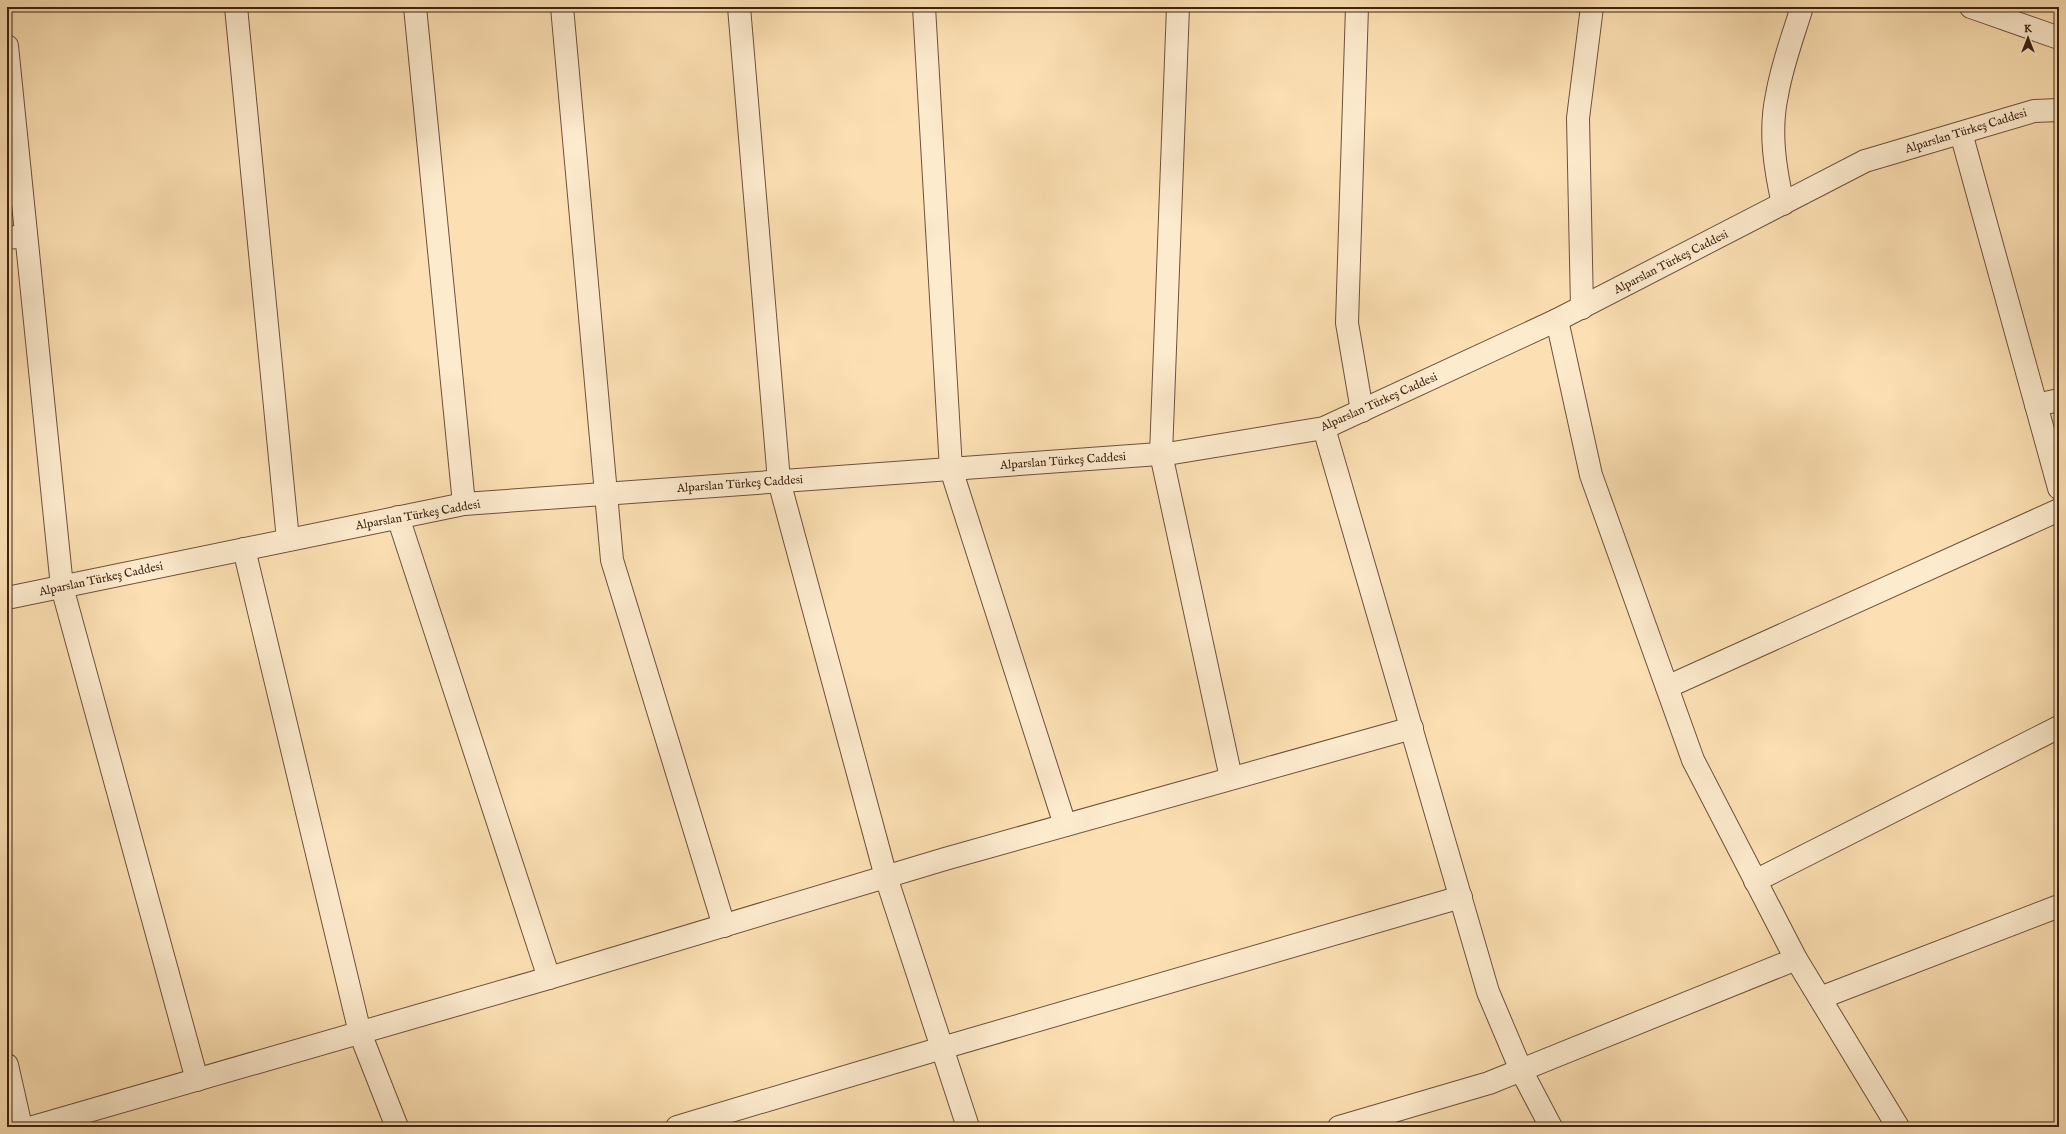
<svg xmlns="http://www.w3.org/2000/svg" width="2066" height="1134" font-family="'IM FELL English',serif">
<rect width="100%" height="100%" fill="#fce0b3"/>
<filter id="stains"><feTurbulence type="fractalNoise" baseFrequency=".005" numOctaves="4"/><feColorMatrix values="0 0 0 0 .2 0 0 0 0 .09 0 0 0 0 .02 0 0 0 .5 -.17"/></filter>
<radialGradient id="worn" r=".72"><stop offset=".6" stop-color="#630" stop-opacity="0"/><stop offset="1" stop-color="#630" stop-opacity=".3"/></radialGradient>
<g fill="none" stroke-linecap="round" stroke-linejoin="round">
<defs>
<g id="minor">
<polyline points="236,7 288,540"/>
<polyline points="415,7 464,504"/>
<polyline points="562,7 612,560 724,926"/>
<polyline points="739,7 779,481 886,877 968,1127"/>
<polyline points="924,7 951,469 1065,825"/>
<polyline points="1178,7 1161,454 1231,778"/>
<polyline points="1357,7 1347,323 1362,411"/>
<polyline points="7,46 62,587 197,1080"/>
<polyline points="1961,133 2059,488"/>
<path d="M1783 204C1775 169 1769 131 1777 95 1782 65 1793 36 1802 7"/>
<polyline points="7,238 26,236"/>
<polyline points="1582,308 1578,118 1592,7"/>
<polyline points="2036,405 2059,400"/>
<polyline points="1324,428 1488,992 1521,1070 1551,1127"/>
<polyline points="398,517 549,978"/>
<polyline points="244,549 360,1033 397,1127"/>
<polyline points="1667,687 2059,510"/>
<polyline points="1755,881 2059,727"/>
<polyline points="1820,998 2059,906"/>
<polyline points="7,1065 21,1127"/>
<polyline points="33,1127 549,978 945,859 1412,728"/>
<polyline points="677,1127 942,1048 1461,897"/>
<polyline points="1339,1127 1489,1083 1796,959"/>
</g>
<g id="tertiary">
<polyline points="1971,7 2059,38"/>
<polyline points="1557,320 1591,475 1693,760 1796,959 1898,1127"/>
<polyline points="7,598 464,504 1173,453 1324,428 1557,320 1865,161 2034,111 2059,110"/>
</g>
</defs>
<use href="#minor" stroke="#6d523a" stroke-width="24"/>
<use href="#tertiary" stroke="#6d523a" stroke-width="24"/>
<use href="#minor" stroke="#fdebce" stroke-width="22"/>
<use href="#tertiary" stroke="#fdebce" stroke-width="22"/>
</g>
<g text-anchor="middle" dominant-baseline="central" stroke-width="3" stroke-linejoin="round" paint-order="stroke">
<g font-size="12" fill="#3d2212" stroke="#fdebce">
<text transform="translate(1966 131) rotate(-17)">Alparslan Türkeş Caddesi</text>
<text transform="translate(1671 262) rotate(-27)">Alparslan Türkeş Caddesi</text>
<text transform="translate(1379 402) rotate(-24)">Alparslan Türkeş Caddesi</text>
<text transform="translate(1063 461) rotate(-4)">Alparslan Türkeş Caddesi</text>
<text transform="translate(740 484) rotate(-4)">Alparslan Türkeş Caddesi</text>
<text transform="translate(418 515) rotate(-10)">Alparslan Türkeş Caddesi</text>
<text transform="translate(101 579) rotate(-12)">Alparslan Türkeş Caddesi</text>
</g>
</g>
<rect width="2066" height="1134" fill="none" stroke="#fce0b3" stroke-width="24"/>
<rect x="8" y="8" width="2050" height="1118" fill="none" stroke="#3d2212" stroke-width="2"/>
<rect x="12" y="12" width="2042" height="1110" fill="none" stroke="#3d2212"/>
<g transform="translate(2028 38)" stroke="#fdebce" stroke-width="3" paint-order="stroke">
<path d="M0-3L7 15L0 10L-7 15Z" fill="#3d2212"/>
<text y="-6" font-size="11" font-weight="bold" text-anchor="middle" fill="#3d2212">K</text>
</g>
<rect width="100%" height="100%" filter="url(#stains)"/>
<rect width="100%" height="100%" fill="url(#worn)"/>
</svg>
